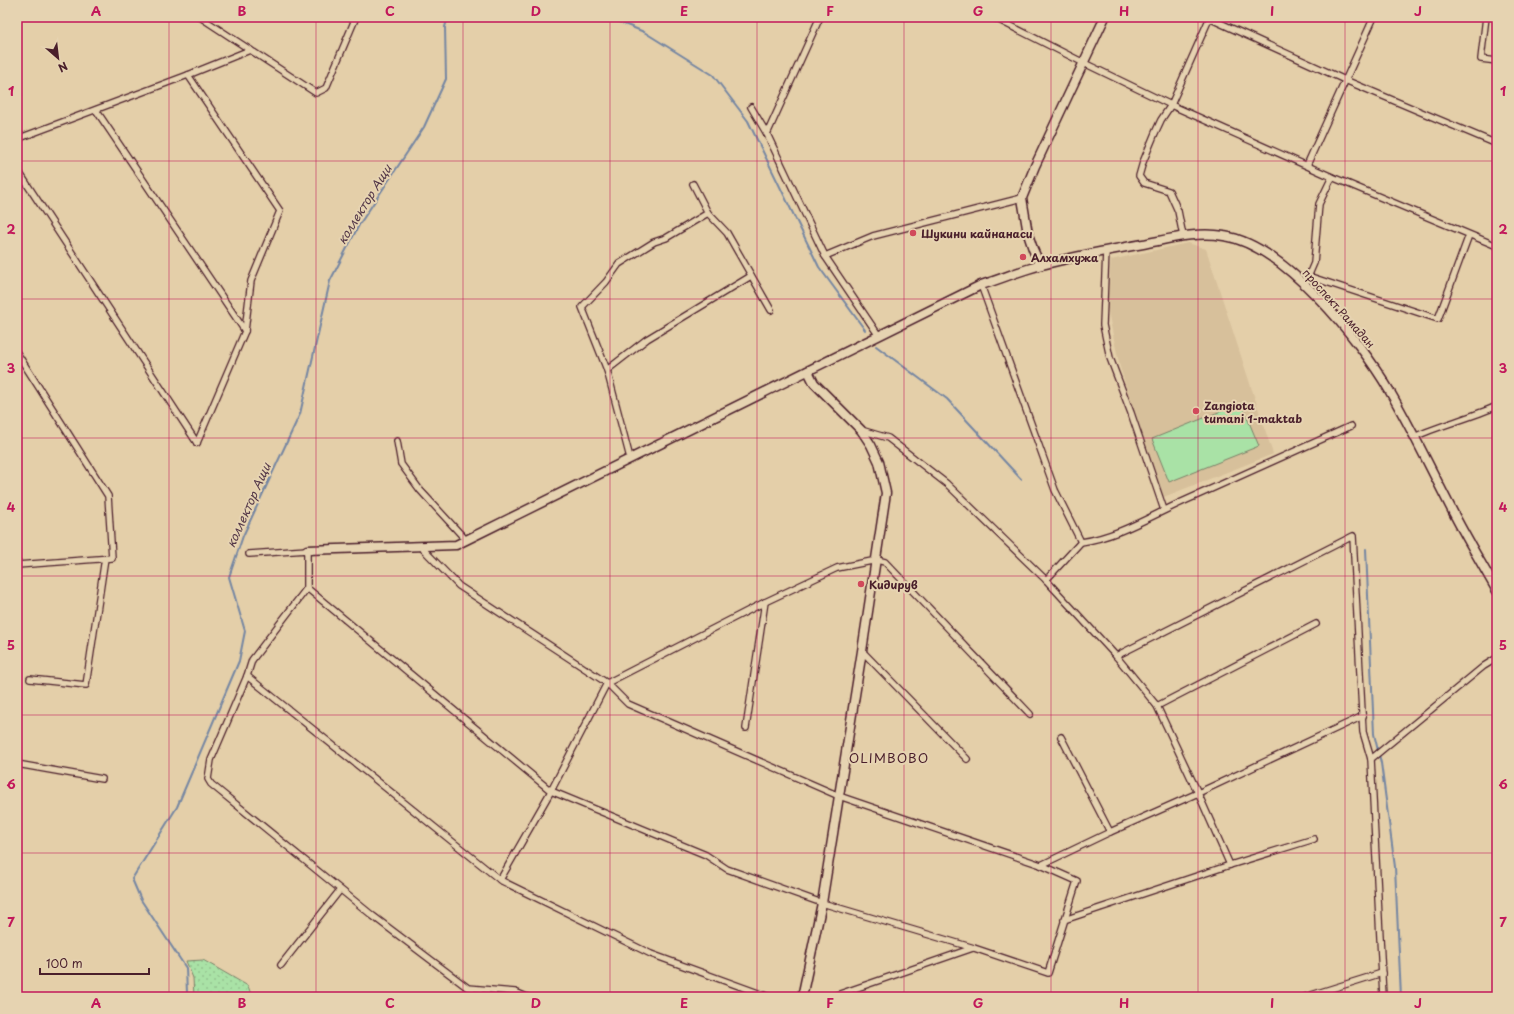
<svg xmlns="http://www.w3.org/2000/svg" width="1514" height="1014" font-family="'Playpen Sans',sans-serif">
<defs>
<pattern id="grass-dots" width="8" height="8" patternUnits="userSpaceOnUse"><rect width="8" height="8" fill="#a9e2a6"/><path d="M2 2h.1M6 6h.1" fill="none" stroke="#93c18f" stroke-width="1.8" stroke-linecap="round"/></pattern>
</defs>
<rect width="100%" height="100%" fill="#e4cfa9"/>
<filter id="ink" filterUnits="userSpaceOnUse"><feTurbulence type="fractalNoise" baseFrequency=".025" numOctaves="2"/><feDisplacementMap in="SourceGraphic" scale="8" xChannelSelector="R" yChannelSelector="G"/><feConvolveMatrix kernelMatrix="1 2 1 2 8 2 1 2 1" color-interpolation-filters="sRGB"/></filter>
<g filter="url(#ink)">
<polygon fill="#d7c09b" points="1188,243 1206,249 1273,454 1161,498 1120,367 1107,307 1111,260"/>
<polygon fill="url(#grass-dots)" stroke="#7a8068" points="203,960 248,986 252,997 194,997 193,978 186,961"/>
<polygon fill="#a9e2a6" stroke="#7a8068" points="1241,403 1259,446 1169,482 1152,439"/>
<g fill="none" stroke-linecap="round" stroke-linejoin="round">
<g stroke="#7586a2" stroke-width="2">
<polyline points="607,17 644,32 713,75 748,121 819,267 865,330"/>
<polyline points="876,346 947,399 1021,479"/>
<polyline points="1366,549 1374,734 1381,763 1395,867 1401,997"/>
<polyline points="185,997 187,993 186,968 141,900 132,879 177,807 239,661 245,631 229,577 243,536 300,414 330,281 359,225 424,127 446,79 445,27 448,17"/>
</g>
<defs>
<g id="street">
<polyline points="200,17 316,93 326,88 356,17"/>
<polyline points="993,17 1084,63 1171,105 1332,177 1497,246"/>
<polyline points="1486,17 1481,59 1497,61"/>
<polyline points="1209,18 1345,80 1497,144"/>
<polyline points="188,75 280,211 251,281 245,331 197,443"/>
<polyline points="751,107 767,134 825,256 879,336"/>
<polyline points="96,110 245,331"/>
<polyline points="767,134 820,17"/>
<polyline points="17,139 188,75 250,50"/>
<polyline points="1307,165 1374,17"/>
<polyline points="17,169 197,443"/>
<polyline points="693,184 708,213 727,233 771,310"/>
<polyline points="1183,236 1178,211 1169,191 1144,183 1139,176 1143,162 1155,133 1161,120 1171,105 1210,17"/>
<polyline points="1106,251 1103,325 1110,358 1131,413 1164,510"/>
<polyline points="825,256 873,236 1022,198"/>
<polyline points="1308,276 1438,319 1469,235"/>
<polyline points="1305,284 1314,263 1319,204 1332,177"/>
<polyline points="981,285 1055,490 1081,542"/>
<polyline points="17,353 108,496 112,558 17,565"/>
<polyline points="607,370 647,339 751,276"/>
<polyline points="861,430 888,438 947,484 1046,580 1116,656 1157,706 1198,793 1230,865"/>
<path d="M1414 437C1441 425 1470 418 1497 406"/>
<polyline points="397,441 401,464 420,490 466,540"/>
<polyline points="630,458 607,370 582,307 606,282 619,264 654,242 666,238 708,213"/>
<polyline points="249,554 307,550 307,588 252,660 247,676 211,760 208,779 211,784 373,916 468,988 515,992 527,997"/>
<path d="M1046 580 1081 542C1117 537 1149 517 1182 502 1238 477 1295 451 1351 426"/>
<polyline points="307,588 551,791 706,855 727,869 822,903 974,948 1048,973 1077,881 1041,865 839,796 628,704 607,683 459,586 420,546"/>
<polyline points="862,651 967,759"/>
<polyline points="1116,656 1353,536 1363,732 1371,759 1383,997"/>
<polyline points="247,676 500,880 651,954 769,997"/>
<polyline points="30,679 86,685 105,558"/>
<polyline points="1157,706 1316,624"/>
<polyline points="746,728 765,602"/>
<polyline points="1061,737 1110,832"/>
<polyline points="1371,759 1484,666 1497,658"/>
<polyline points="17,764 102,779"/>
<polyline points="1041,865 1110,832 1198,793 1363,716"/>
<polyline points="500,880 551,791 607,683 765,602 837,568 877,560 885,562 1030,714"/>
<polyline points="1064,920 1230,865 1314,839"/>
<polyline points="281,965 340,890"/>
<polyline points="831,997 973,948"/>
<polyline points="1305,997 1382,973"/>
</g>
<g id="secondary">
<polyline points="1040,265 1033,249 1028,234 1022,198 1035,166 1105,17"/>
<path d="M307 550 456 545 981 285C1001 279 1021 270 1042 265 1075 256 1109 250 1143 244 1169 239 1197 231 1224 236 1284 245 1360 340 1389 390 1413 431 1433 474 1455 516 1468 541 1483 566 1497 591"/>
<polyline points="802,997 822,903 862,651 886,493 879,462 871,445 861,430 814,383 808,371"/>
</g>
</defs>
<use href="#street" stroke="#4a1f2b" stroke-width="8"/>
<use href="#secondary" stroke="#4a1f2b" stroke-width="11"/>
<use href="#street" stroke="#e6d3b1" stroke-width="5.5"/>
<use href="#secondary" stroke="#e6d3b1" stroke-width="8"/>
</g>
</g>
<path fill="none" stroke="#c2185b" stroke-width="1" stroke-opacity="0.55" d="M169 17V997M316 17V997M463 17V997M610 17V997M757 17V997M904 17V997M1051 17V997M1198 17V997M1345 17V997M17 161H1497M17 299H1497M17 438H1497M17 576H1497M17 715H1497M17 853H1497"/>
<g fill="#d1495b" stroke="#e6d3b1" stroke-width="1.5">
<circle cx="913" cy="233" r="4"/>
<circle cx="1023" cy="257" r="4"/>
<circle cx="1196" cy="411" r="4"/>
<circle cx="861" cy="584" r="4"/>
</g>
<g text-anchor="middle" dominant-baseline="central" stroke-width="4" stroke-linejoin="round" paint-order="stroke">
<g font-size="11" font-weight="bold" fill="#4a1f2b" stroke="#e6d3b1" text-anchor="start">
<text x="921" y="233">Шукини кайнанаси</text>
<text x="1031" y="257">Алхамхужа</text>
<text x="1204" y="405">Zangiota<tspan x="1204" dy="13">tumani 1-maktab</tspan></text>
<text x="869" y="584">Кидирув</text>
</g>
<g font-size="11" fill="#4a1f2b" stroke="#e6d3b1">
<text transform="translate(1339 308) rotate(48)">проспект Рамадан</text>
</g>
<g font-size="12" font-style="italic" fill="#553949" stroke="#e6d3b1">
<text transform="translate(364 204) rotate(-58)">коллектор Ащи</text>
<text transform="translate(248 505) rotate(-66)">коллектор Ащи</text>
</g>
<g font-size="13" letter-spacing="1" fill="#4a1f2b" stroke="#e6d3b1">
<text x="889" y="757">OLIMBOBO</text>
</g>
</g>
<rect width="1514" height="1014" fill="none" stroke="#e6d3b1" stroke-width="44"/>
<g transform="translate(58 58) rotate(152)" stroke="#e6d3b1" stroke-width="3" paint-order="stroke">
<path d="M0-3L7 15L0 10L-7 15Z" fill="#4a1f2b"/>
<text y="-6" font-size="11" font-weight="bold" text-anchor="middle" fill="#4a1f2b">N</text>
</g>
<path d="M40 968v6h109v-6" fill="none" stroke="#4a1f2b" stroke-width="2"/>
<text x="46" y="968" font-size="12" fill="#4a1f2b" stroke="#e6d3b1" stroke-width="3" paint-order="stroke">100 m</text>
<rect x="22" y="22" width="1470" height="970" fill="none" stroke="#c2185b" stroke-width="1.5"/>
<g font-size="13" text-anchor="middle" font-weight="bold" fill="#c2185b">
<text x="96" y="16">A</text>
<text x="242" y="16">B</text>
<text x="390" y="16">C</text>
<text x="536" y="16">D</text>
<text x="684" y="16">E</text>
<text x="830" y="16">F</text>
<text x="978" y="16">G</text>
<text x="1124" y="16">H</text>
<text x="1272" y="16">I</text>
<text x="1418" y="16">J</text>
<text x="11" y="96">1</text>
<text x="1503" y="96">1</text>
<text x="11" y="234">2</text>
<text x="1503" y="234">2</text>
<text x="11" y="373">3</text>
<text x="1503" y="373">3</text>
<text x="11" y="512">4</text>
<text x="1503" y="512">4</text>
<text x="11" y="650">5</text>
<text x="1503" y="650">5</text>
<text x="11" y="789">6</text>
<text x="1503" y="789">6</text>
<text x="11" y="927">7</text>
<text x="1503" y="927">7</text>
<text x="96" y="1008">A</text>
<text x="242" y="1008">B</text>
<text x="390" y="1008">C</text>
<text x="536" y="1008">D</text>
<text x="684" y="1008">E</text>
<text x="830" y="1008">F</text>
<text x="978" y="1008">G</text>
<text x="1124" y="1008">H</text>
<text x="1272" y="1008">I</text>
<text x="1418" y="1008">J</text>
</g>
</svg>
